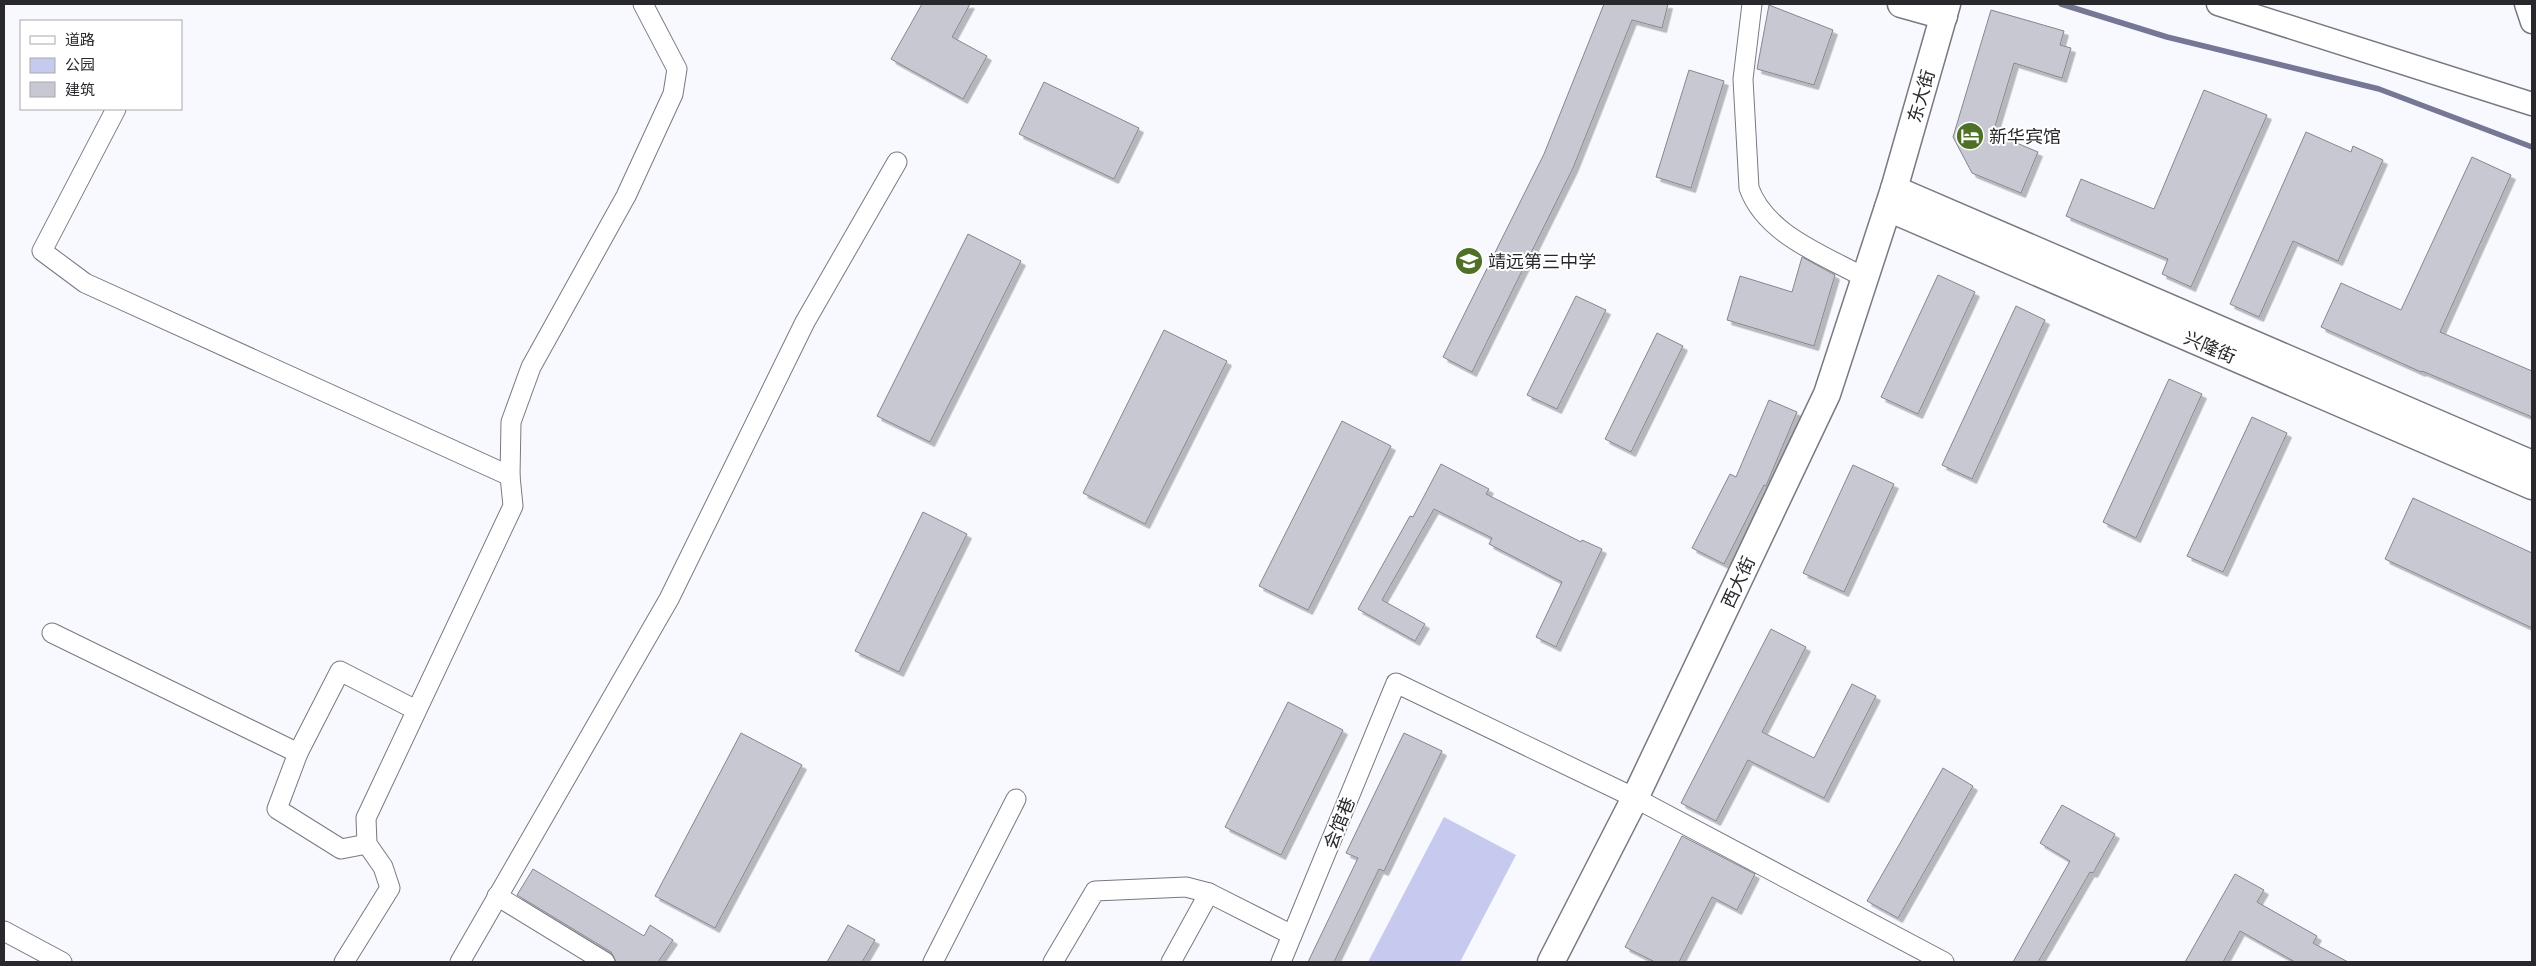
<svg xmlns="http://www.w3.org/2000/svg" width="2536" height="966" font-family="'Public Sans','Noto Sans SC',sans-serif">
<defs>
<filter id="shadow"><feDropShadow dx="4.5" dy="4.5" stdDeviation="0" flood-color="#0004"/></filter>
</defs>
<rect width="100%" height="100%" fill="#f8f9ff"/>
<polygon fill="#c6caee" points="1444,817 1516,855 1460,962 1368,962"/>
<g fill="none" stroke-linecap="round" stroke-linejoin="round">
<polyline stroke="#757795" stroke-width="5.5" points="2061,4 2167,37 2379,89 2532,147"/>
</g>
<g fill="#c7c8d2" stroke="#85868f" filter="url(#shadow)">
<polygon points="922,4 970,4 952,37 987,56 963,99 891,59"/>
<polygon points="1604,4 1668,4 1662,28 1632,20 1573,168 1472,372 1443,357 1544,154"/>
<polygon points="1769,5 1833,30 1814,85 1757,69"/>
<polygon points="1991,10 2064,31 2060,45 2071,48 2062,78 2014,63 1993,133 2038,152 2021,193 1972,173 1953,137"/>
<polygon points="1689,70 1724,81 1691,188 1656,177"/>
<polygon points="1044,82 1139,128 1114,179 1019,134"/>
<polygon points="2204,90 2267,115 2191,287 2162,274 2168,259 2066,216 2081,179 2154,209"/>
<polygon points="2306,132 2351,152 2353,146 2383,160 2338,261 2293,241 2259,317 2230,304"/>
<polygon points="2472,157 2511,175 2440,332 2532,371 2532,417 2422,371 2421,372 2321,327 2341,283 2401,310"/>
<polygon points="968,234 1021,261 930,442 877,416"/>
<polygon points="1802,257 1835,275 1814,346 1727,320 1740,276 1792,292"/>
<polygon points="1938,275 1975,292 1918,414 1881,397"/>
<polygon points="1576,296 1606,310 1557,409 1527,395"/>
<polygon points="2016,306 2045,320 1972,479 1942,465"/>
<polygon points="1164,330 1227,361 1145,524 1083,493"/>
<polygon points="1657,333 1683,346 1631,452 1605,439"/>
<polygon points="2169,379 2202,394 2136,538 2103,522"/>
<polygon points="1769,400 1797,412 1766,486 1764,485 1724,564 1692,548 1730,474 1736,477"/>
<polygon points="2252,417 2287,433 2223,572 2187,556"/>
<polygon points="1342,421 1391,446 1308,610 1259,586"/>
<polygon points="1441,464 1489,489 1486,494 1581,542 1582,540 1602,549 1556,647 1536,637 1562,582 1489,544 1492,538 1434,509 1382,600 1425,624 1415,641 1358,609 1410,516 1413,517"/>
<polygon points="1853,465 1894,484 1844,592 1803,573"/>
<polygon points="2413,498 2532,553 2532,628 2385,559"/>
<polygon points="923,512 967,534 899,672 855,651"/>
<polygon points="1771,629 1806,647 1762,732 1814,758 1852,684 1876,696 1824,798 1748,760 1716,821 1681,803"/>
<polygon points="1288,702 1343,730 1281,855 1225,827"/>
<polygon points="741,733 802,765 715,928 655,896"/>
<polygon points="1404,733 1442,751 1384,871 1379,869 1334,962 1308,962 1358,858 1346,853"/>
<polygon points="1943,768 1973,786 1898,918 1867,901"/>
<polygon points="2062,805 2115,834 2093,873 2090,872 2038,962 2013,962 2070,861 2040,843"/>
<polygon points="1682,836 1755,874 1737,910 1712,897 1679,962 1655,962 1625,947"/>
<polygon points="533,869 644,936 650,925 673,940 658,962 616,962 611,952 517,895"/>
<polygon points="2235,874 2264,890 2257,902 2317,936 2313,943 2348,962 2295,962 2240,931 2223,962 2185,962"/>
<polygon points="848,925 875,940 862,962 827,962"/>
</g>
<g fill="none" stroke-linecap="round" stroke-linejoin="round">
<defs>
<g id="minor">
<path d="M1752 4 1743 79 1749 188C1766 235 1824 255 1865 278"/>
<polyline points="116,109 42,251 85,283 510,476"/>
<polyline points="52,633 298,753"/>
<polyline points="367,844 341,849 277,809 298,753 340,671 416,710"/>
<polyline points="497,896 605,962"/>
<polyline points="4,931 62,962"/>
<polyline points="344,962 390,888 383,867 367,844 366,818 513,506 510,476 511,422 531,367 626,196 673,94 677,69 643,4"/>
<polyline points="460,962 669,599 805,322 897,162"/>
<polyline points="933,962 1016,799"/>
<polyline points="1053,962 1095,891 1186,887 1209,893 1292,935"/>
<polyline points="1171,962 1209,893"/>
<polyline points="1281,962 1396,683 1635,798 1944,962"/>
</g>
<g id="tertiary">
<polyline points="2218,4 2532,104"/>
<polyline points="2526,4 2532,22"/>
</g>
<g id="secondary">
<polyline points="1901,4 1944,16"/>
<polyline points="1894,189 2532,464"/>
<polyline points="1888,208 2532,486"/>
<polyline points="1551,962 1635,798 1827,394 1894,189 1947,4"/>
</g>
</defs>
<use href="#minor" stroke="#787982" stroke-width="21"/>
<use href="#tertiary" stroke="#787982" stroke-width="25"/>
<use href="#secondary" stroke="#787982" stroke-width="29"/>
<use href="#minor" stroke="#fff" stroke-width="19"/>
<use href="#tertiary" stroke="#fff" stroke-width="22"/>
<use href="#secondary" stroke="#fff" stroke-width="26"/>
</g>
<defs>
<symbol id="hotel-disc" viewBox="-11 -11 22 22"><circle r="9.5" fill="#4e7027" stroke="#fff"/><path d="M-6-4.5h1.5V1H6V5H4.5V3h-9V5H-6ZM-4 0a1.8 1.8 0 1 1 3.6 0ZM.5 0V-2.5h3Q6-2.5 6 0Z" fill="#fff"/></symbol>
<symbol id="school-disc" viewBox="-11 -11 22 22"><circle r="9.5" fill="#4e7027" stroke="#fff"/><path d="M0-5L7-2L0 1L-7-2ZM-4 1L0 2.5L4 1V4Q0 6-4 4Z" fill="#fff"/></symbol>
</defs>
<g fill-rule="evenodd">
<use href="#hotel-disc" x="1954" y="120" width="32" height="32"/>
<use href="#school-disc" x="1453" y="245" width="32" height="32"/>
</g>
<g text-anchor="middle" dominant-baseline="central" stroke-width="4" stroke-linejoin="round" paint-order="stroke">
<g font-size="18" fill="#29292d" stroke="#fff">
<text transform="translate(1921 96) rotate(-74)">东大街</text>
<text transform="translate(2210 347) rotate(23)">兴隆街</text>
<text transform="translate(1738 582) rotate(-65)">西大街</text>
<text transform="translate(1339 823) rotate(-68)">会馆巷</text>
</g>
<g font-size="18" fill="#29292d" stroke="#fff" text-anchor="start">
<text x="1989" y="136">新华宾馆</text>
<text x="1488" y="261">靖远第三中学</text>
</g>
</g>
<rect width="2536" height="966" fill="none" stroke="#29292d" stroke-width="10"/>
<rect x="20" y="20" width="162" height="90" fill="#ffffff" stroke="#a9a9ab"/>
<rect x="30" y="36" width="25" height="8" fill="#ffffff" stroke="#a9a9ab"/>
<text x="65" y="45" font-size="15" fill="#29292d">道路</text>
<rect x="30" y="58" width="25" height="15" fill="#c6caee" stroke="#a9a9ab"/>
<text x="65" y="70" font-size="15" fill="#29292d">公园</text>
<rect x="30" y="82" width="25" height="15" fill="#c7c8d2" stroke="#a9a9ab"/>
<text x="65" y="95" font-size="15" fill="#29292d">建筑</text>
</svg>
